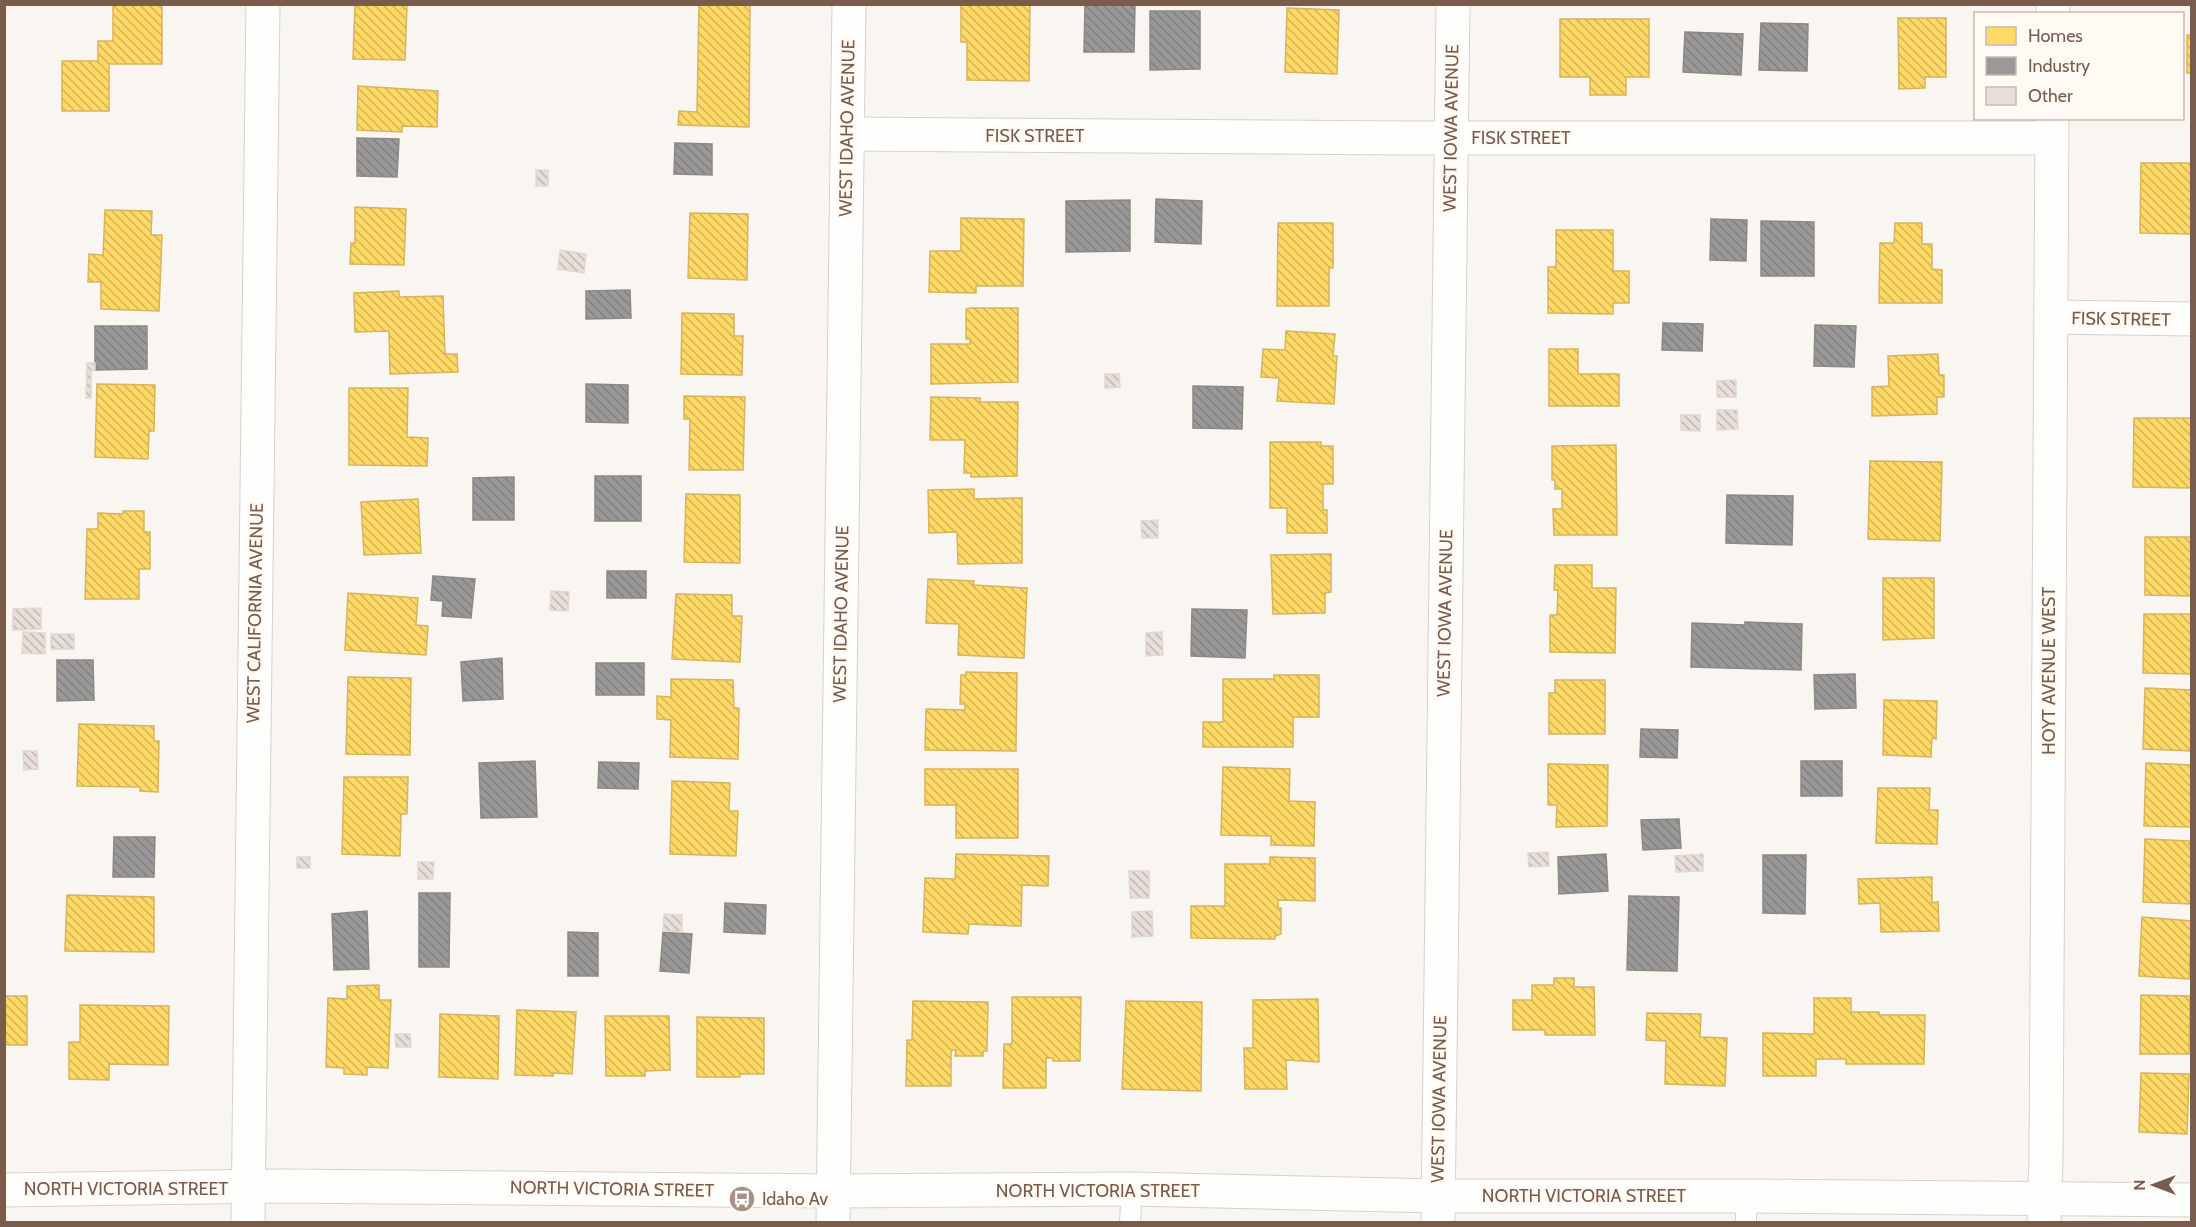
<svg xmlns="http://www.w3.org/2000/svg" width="2196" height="1227" font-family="Cabin,sans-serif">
<defs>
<pattern id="homes-back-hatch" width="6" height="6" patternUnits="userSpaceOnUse" patternTransform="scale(1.5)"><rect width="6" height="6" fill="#ffd966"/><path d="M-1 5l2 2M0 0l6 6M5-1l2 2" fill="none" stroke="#d3b356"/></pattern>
<pattern id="industry-back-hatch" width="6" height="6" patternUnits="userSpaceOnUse" patternTransform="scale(1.5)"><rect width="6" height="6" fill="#999"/><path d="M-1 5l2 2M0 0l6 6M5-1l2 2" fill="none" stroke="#82807f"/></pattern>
<pattern id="building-back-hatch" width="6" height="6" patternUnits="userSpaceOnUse" patternTransform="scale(1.5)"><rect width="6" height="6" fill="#e6ded7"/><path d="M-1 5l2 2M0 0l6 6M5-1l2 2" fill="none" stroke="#bfb7b1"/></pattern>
</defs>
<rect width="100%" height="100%" fill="#f9f5f0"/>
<g fill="url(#homes-back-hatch)" stroke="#d7b45e" stroke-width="1.5">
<polygon points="113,4 162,4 162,64 109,64 109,111 62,111 62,61 98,61 98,41 113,41"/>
<polygon points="355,4 407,4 405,60 353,59"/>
<polygon points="699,4 750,4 749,127 678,125 679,111 697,112"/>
<polygon points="961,4 1030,5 1029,81 967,80 967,42 961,42"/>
<polygon points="1287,8 1339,10 1337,74 1285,72"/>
<polygon points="2191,10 2192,10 2192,73 2187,73 2187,35 2191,35"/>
<polygon points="1898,18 1946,18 1946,77 1925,77 1925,88 1899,89"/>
<polygon points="1560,19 1649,19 1649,77 1626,77 1626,95 1590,95 1590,77 1560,77"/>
<polygon points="358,86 438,91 437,127 402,126 402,132 357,130"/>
<polygon points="2141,163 2192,163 2192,234 2140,233"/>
<polygon points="355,207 406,209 404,265 350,264 351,243 355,243"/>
<polygon points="105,210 152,211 151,235 162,235 159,311 101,309 101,282 88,282 89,254 103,255"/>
<polygon points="690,213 748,214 747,280 688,278"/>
<polygon points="961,218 1024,219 1023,286 976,286 976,293 929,292 930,251 961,251"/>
<polygon points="1278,223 1333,223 1333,268 1329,268 1329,306 1277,306"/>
<polygon points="1895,223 1922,223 1922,244 1932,244 1932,269 1942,270 1942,303 1879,303 1880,243 1894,243"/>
<polygon points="1556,230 1613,230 1613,271 1629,271 1629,303 1613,303 1613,314 1548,313 1548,267 1556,267"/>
<polygon points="399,291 399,297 443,296 445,354 457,354 458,372 390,374 389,331 355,332 354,293"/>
<polygon points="971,308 1018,308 1018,382 931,384 931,344 970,344 970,339 966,339 966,309"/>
<polygon points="682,313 734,314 734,336 743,336 742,375 681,374"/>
<polygon points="1286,331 1335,334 1333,356 1337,356 1334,404 1277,401 1279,378 1261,377 1263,349 1285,350"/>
<polygon points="1549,349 1578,349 1578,374 1619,374 1619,406 1549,406"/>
<polygon points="1938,354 1939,375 1944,375 1944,397 1937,397 1937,414 1872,416 1872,387 1889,386 1888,356"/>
<polygon points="97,384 155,385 154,431 149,431 148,459 95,457"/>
<polygon points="349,388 408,388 407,437 428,438 427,466 349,465"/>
<polygon points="684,396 745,397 743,470 689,470 690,419 684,419"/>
<polygon points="931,397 980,398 980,402 1018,402 1017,476 971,477 971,473 964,473 965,440 930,440"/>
<polygon points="2134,418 2192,418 2192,488 2133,487"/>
<polygon points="1270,442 1321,442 1321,446 1333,446 1333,484 1323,484 1323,510 1327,510 1327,533 1287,533 1287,508 1270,508"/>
<polygon points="1616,445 1617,535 1554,535 1553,509 1562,509 1562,489 1555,489 1555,480 1552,480 1552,446"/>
<polygon points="1870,461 1942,462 1940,541 1868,539"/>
<polygon points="974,489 974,499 1022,498 1022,563 958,564 957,532 929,533 928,490"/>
<polygon points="686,494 740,495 740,563 684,562"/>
<polygon points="418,499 421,553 364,555 361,502"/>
<polygon points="123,511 144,511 144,532 150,532 150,569 139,569 139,599 85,599 87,529 98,529 98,513 123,514"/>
<polygon points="2145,537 2192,537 2192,596 2145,595"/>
<polygon points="1331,554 1331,592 1325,593 1325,613 1273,614 1271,555"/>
<polygon points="1555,565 1592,565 1592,588 1616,588 1615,653 1550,652 1550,615 1557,615 1558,590 1554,590"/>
<polygon points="1883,578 1934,578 1934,638 1883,640"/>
<polygon points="928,579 974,581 973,585 1027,588 1024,658 958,655 959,624 926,623"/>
<polygon points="348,593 418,598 416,625 428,626 426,655 345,650"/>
<polygon points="676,594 732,595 732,616 742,616 740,662 672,659"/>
<polygon points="2144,614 2192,614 2192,674 2143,673"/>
<polygon points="966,672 1017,673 1016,751 925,750 926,709 965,710 965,704 960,704 961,675 966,675"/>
<polygon points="1274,675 1319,675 1319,717 1293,717 1293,747 1203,747 1203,722 1223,722 1223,679 1274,679"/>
<polygon points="348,677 411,678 410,755 346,754"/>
<polygon points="671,679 733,680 734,708 739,708 738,759 670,757 671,720 657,719 657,696 671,697"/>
<polygon points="1555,680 1605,680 1605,734 1549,734 1549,693 1555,693"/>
<polygon points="2145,688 2192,690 2192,751 2143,749"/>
<polygon points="1884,700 1937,701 1936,739 1932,738 1931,757 1883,755"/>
<polygon points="79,724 154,726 154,741 159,741 158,792 140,791 140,787 77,786"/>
<polygon points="2146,763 2192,765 2191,827 2144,826"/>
<polygon points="1548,764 1608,765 1607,826 1556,827 1557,805 1548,805"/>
<polygon points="1223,767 1290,769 1289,801 1315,802 1314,846 1271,845 1271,836 1221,835"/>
<polygon points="925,769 1018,769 1018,838 956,838 956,805 925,805"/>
<polygon points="344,777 408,777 407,814 401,814 400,856 342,854"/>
<polygon points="672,781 730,783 729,811 738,811 736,856 670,854"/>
<polygon points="1878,788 1930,788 1929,810 1938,810 1937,844 1876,843"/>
<polygon points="2145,839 2189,841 2189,844 2192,844 2192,904 2143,902"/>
<polygon points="956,854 1049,856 1048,886 1022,885 1021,926 969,924 968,934 923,932 925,878 955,879"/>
<polygon points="1270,857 1315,858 1315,901 1278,900 1278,908 1281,908 1281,934 1275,936 1275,939 1191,938 1191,906 1225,906 1225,864 1270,864"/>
<polygon points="1932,877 1932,903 1938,902 1939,931 1881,932 1880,903 1859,904 1858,879"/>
<polygon points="67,895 154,897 154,952 65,951"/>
<polygon points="2142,917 2192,921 2189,979 2139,976"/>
<polygon points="1554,978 1574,978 1574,987 1594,987 1595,1035 1545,1035 1545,1030 1513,1030 1513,1000 1532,1000 1532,985 1554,985"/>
<polygon points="379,985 379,1000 391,1000 388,1068 367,1067 367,1075 344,1074 344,1068 326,1067 328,998 347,999 347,986"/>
<polygon points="2141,995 2190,996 2189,1054 2140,1054"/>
<rect x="4" y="996" width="23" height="49"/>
<polygon points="1012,997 1081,997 1080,1061 1053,1061 1053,1058 1046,1058 1046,1088 1003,1088 1004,1044 1012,1044"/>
<polygon points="1814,998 1851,998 1851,1012 1879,1012 1879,1015 1925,1015 1924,1064 1846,1064 1846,1059 1816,1059 1816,1076 1763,1076 1763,1033 1814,1034"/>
<polygon points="1318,999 1319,1062 1286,1060 1287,1089 1245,1089 1244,1048 1253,1048 1253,1000"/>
<polygon points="913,1001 988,1002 987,1051 983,1051 983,1056 955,1056 956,1050 951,1050 951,1086 906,1086 907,1040 912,1040"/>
<polygon points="1126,1001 1202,1002 1201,1091 1122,1089"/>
<polygon points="80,1005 169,1006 168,1065 109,1064 109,1080 69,1079 69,1042 80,1042"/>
<polygon points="517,1010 576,1012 572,1074 553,1073 553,1076 515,1075"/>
<polygon points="1647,1013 1701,1014 1700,1037 1727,1038 1725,1086 1665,1084 1666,1041 1646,1040"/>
<polygon points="440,1014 499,1016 498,1079 439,1077"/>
<polygon points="605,1016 669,1016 670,1070 645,1071 645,1076 606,1076"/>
<polygon points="697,1017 764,1018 764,1074 740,1074 740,1077 697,1077"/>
<polygon points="2141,1073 2189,1074 2187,1134 2139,1132"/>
</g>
<g fill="url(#industry-back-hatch)" stroke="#908782" stroke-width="1.5">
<polygon points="1085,5 1135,5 1134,52 1084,52"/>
<polygon points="1150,11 1200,11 1200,69 1150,70"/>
<polygon points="1761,23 1808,24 1807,71 1759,70"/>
<polygon points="1685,32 1743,34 1741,75 1683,72"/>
<polygon points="357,138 399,139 397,177 357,176"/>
<polygon points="675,143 712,144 712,175 674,174"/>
<polygon points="1156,199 1202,201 1201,244 1155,242"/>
<polygon points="1130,200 1130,251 1066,252 1066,201"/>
<polygon points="1711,219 1747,220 1746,261 1710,260"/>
<polygon points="1761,221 1814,222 1814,276 1761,276"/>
<polygon points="630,290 631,318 586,319 586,291"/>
<polygon points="1663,323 1703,324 1702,351 1662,350"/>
<polygon points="1815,325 1856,326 1854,367 1814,366"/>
<polygon points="95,326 147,326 147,369 95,370"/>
<polygon points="586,384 628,385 628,423 586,422"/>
<polygon points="1193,386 1243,387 1242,429 1193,428"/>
<rect x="595" y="476" width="46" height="45"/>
<polygon points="514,477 514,520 473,520 473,478"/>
<polygon points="1727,495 1793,496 1792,545 1726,543"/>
<rect x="607" y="571" width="39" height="27"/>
<polygon points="433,576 475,579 471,618 442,616 443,601 431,600"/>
<polygon points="1192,609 1247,610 1245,658 1191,656"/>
<polygon points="1745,622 1802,624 1801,670 1691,667 1692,623 1745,625"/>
<polygon points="502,658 503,699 463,701 461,662"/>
<polygon points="57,660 93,660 94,700 57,701"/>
<rect x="596" y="663" width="48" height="32"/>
<polygon points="1855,674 1856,708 1815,709 1814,675"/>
<polygon points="1641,729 1678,730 1677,758 1640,757"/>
<polygon points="535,761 537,817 481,818 479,763"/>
<rect x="1801" y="761" width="41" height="35"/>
<polygon points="599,762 639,763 638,789 598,788"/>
<polygon points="1679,819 1681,848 1643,850 1641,820"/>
<polygon points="114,837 155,837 154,877 113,877"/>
<polygon points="1606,854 1608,891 1559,894 1558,857"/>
<polygon points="1763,855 1806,855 1805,914 1763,913"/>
<polygon points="419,893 450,893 449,967 419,967"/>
<polygon points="1629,896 1679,897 1677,971 1627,970"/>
<polygon points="725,903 766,905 765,934 724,932"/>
<polygon points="367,911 369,969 334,970 332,914"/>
<polygon points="568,932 598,933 598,976 568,976"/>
<polygon points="663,932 692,934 689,973 660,971"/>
</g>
<g fill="url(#building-back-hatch)" stroke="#e2d8d2" stroke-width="1.5">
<rect x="536" y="170" width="12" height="16"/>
<polygon points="560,250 586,254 584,273 558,269"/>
<polygon points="87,363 95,363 95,370 91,371 91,398 86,398"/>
<polygon points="1105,374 1119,374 1120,387 1105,388"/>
<polygon points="1736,380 1736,397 1717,397 1717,381"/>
<polygon points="1717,410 1737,410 1738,429 1717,430"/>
<polygon points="1681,415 1700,415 1700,431 1681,430"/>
<polygon points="1158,520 1158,538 1142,538 1141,521"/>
<polygon points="551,591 569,592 568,611 550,610"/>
<polygon points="41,608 41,629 13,630 13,609"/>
<polygon points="23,632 45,633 45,654 22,653"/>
<polygon points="1162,632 1163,655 1146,656 1146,633"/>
<rect x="51" y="634" width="23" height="15"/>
<polygon points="23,751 37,751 38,769 24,770"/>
<polygon points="1548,852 1549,866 1529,867 1528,853"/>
<polygon points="1703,854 1703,871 1676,872 1675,856"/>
<rect x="297" y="857" width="13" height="11"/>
<polygon points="418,862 434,862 433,879 418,879"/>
<polygon points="1129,871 1149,871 1149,898 1130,898"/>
<polygon points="1152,911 1153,936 1132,937 1132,912"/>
<polygon points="664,914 682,915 682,932 663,931"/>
<polygon points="395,1034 410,1034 411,1047 396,1047"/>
</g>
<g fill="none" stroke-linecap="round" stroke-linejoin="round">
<defs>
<g id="service">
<polyline points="1746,1196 1746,1222"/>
<polyline points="1130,1222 1132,1189"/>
</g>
<g id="minor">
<polyline points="2053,14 2053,4"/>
<polyline points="847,134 1409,138 2051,138"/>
<polyline points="2051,317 2192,319"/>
<polyline points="248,1222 263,4"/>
<polyline points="833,1222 849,4"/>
<polyline points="1438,1222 1453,4"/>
<polyline points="2044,1222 2046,1158 2052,118"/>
</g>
<polyline id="tertiary" points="4,1190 280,1186 833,1191 1132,1189 1438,1196 1746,1196 2192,1200"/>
</defs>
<use href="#service" stroke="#d7d1cb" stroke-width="22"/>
<use href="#minor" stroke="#d7d1cb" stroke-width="35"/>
<use href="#tertiary" stroke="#d7d1cb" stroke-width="35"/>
<use href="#service" stroke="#fefefd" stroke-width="20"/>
<use href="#minor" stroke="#fefefd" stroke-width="33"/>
<use href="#tertiary" stroke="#fefefd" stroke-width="33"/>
</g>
<defs>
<symbol id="bus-disc" viewBox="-11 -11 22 22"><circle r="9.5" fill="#a69286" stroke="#fffaf3"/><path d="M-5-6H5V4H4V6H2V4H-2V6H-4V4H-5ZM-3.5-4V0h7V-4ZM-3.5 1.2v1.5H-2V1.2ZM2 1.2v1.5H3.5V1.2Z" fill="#fff"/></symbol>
</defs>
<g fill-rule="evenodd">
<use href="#bus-disc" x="727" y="1184" width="30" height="30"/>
</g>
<g text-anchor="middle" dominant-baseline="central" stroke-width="6" stroke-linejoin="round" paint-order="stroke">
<g font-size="18" fill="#7a5c4d" stroke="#fffaf3">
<text transform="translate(847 128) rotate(-89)">WEST IDAHO AVENUE</text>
<text transform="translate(1451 128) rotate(-89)">WEST IOWA AVENUE</text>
<text x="1035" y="136">FISK STREET</text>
<text x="1521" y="138">FISK STREET</text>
<text transform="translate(2121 319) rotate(1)">FISK STREET</text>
<text transform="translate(255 613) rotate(-89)">WEST CALIFORNIA AVENUE</text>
<text transform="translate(1445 613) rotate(-89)">WEST IOWA AVENUE</text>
<text transform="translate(841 614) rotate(-89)">WEST IDAHO AVENUE</text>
<text transform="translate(2049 671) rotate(-90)">HOYT AVENUE WEST</text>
<text transform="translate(1439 1099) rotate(-89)">WEST IOWA AVENUE</text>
<text x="126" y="1189">NORTH VICTORIA STREET</text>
<text transform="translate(612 1189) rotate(1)">NORTH VICTORIA STREET</text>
<text x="1098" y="1191">NORTH VICTORIA STREET</text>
<text x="1584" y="1196">NORTH VICTORIA STREET</text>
</g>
<g font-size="18" fill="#7a5c4d" stroke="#fffaf3" text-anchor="start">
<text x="762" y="1199">Idaho Av</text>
</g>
</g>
<rect width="2196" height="1227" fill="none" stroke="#7a5c4d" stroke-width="12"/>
<rect x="1974" y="12" width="210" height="108" fill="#fffaf3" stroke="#cabbb1" stroke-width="1.5"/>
<rect x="1986" y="27" width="30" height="18" fill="#ffd966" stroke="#cabbb1" stroke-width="1.5"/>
<text x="2028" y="42" font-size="18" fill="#7a5c4d">Homes</text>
<rect x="1986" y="57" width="30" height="18" fill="#999999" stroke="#cabbb1" stroke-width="1.5"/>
<text x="2028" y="72" font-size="18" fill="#7a5c4d">Industry</text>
<rect x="1986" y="87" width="30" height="18" fill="#e6ded7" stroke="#cabbb1" stroke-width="1.5"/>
<text x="2028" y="102" font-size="18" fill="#7a5c4d">Other</text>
<g transform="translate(2154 1185) rotate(270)" stroke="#fffaf3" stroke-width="4.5" paint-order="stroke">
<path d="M0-4.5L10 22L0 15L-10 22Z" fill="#7a5c4d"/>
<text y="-9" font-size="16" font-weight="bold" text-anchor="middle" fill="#7a5c4d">N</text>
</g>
</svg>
